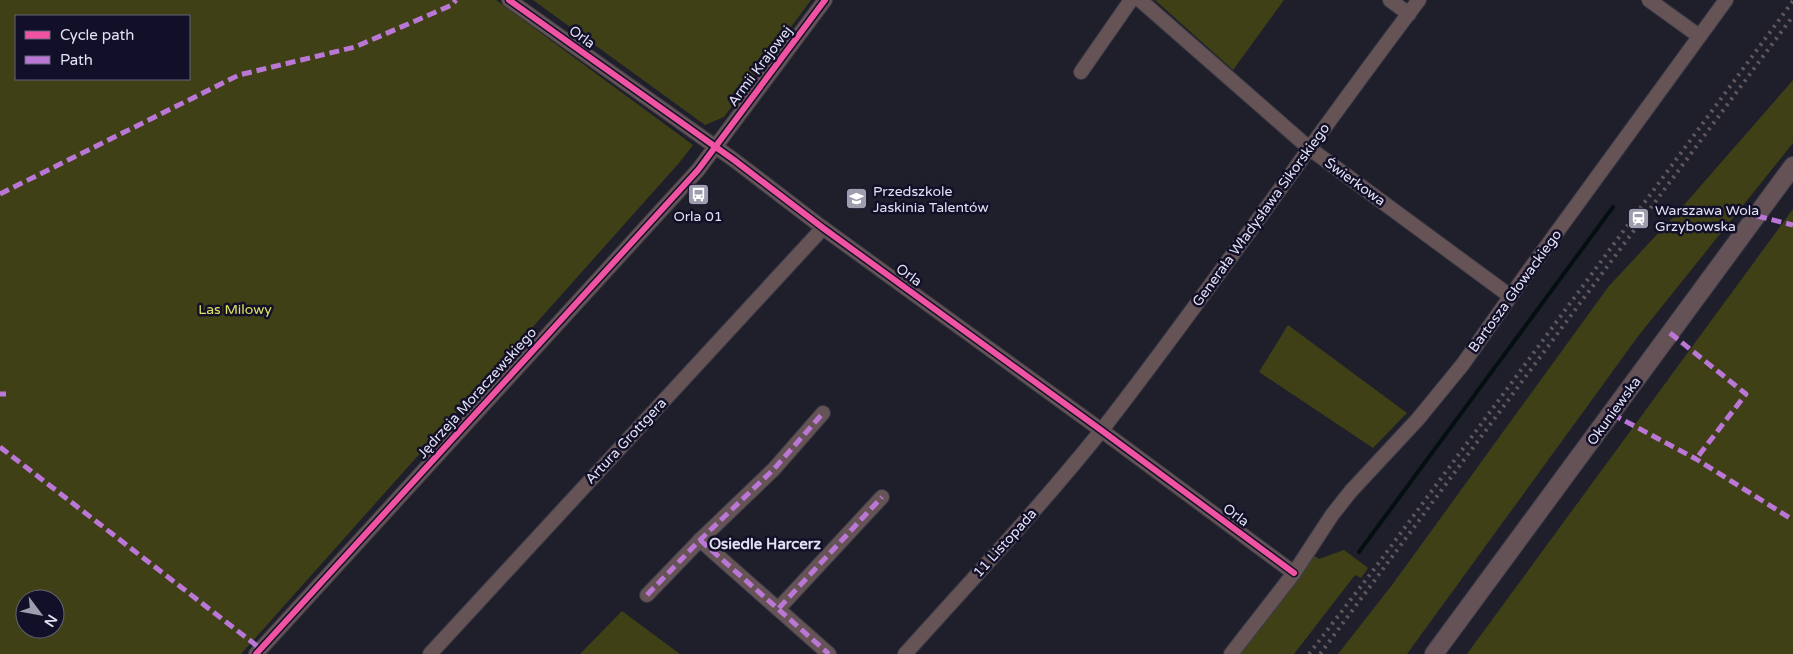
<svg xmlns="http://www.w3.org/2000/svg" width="1793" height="654" font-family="'Varela Round',sans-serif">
<rect width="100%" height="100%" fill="#1f1f2c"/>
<g fill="#3f4016" fill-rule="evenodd">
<path d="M0 0H496L693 145 679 163 241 654H0ZM16 16H189V79H16ZM25 599H55V629H25Z"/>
<polygon points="533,0 811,0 724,117 705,125"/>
<polygon points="1155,0 1284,0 1233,70"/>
<polygon points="1793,80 1793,143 1639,335 1407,654 1338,654 1392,585 1609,286 1677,213"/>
<polygon points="1793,209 1793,654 1467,654"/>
<polygon points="1288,325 1407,413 1373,448 1259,372"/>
<polygon points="1344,550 1368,568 1361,578 1355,575 1294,654 1237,654 1312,554 1319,559"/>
<polygon points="622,611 680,654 580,654"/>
</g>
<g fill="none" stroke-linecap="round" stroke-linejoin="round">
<polyline stroke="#030f11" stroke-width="4" points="1359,552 1613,207"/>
<defs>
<g id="minor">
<polyline points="509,0 734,160 823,228 1101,430 1294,573"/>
<polyline points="1140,0 1309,148 1510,296"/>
<polyline points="1390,0 1409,14"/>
<polyline points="1649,0 1699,36"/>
<polyline points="1081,72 1131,0"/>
<polyline points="700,540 829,654"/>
<polyline points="647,595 700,540 774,469 823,413"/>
<polyline points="779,608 882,497"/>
<polyline points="256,654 698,170 825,0"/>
<polyline points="430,654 823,228"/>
<path d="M905 654C971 581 1039 508 1101 431 1211 290 1311 142 1419 0"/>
<polyline points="1231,654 1294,573 1332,515 1351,491 1418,419 1463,364 1522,280 1726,0"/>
</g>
<polyline id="major" points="1434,654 1793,166"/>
</defs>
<use href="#minor" stroke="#3b3b47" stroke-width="16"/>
<use href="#major" stroke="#3b3b47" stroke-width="20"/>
<use href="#minor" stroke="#655355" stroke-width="14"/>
<use href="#major" stroke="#655257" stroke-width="18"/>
<g stroke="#60575c" stroke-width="4" stroke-dasharray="2.5 5" stroke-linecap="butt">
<polyline points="1309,654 1375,568 1793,1"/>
<polyline points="1320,654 1793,16"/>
</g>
<g stroke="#ba77d6" stroke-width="5" stroke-dasharray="10 5" stroke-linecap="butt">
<polyline points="0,194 239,75 355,47 452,5 456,0"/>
<polyline points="1757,216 1793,225"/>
<polyline points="1670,333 1746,394 1696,459"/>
<polyline points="0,394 6,394"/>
<polyline points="1612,414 1696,459 1793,520"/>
<polyline points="0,447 261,649"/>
<polyline points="700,540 829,654"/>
<polyline points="647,595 700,540 774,469 823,413"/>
<polyline points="779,608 882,497"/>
</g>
<defs>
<g id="cycleway">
<polyline points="509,0 734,160 823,228 1101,430 1294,573"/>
<polyline points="256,654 698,170 825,0"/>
</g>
</defs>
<use href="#cycleway" stroke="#121028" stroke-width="9"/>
<use href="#cycleway" stroke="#f153a3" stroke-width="6"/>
</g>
<defs>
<symbol id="bus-square" viewBox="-11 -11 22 22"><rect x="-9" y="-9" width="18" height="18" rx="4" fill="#9d9dad" stroke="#121028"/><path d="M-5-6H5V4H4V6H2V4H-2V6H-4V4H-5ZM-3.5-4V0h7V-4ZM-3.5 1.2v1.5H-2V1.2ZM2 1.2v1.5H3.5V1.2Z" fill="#fff"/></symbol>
<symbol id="school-square" viewBox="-11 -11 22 22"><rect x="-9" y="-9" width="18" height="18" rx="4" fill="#9d9dad" stroke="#121028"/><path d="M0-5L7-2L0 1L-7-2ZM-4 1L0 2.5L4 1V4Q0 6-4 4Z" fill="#fff"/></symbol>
<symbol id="station-square" viewBox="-11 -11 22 22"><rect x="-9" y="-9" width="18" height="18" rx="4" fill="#9d9dad" stroke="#121028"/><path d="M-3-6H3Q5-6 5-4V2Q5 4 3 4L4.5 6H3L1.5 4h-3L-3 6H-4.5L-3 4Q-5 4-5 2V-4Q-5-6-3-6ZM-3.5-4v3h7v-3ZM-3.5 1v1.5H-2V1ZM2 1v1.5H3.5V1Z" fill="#fff"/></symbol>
</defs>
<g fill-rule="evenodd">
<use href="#bus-square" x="686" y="182" width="25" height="25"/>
<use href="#school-square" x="844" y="186" width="25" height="25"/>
<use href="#station-square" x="1626" y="206" width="25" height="25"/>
</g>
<g text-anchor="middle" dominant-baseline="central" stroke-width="5" stroke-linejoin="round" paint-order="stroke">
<g font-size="14" fill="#e1e1f3" stroke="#121028">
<text transform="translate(582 37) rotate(36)">Orla</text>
<text transform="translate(760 66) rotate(-53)">Armii Krajowej</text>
<text transform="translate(1355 182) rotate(36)">Świerkowa</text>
<text transform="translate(1261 215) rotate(-54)">Generała Władysława Sikorskiego</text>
<text transform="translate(909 275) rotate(36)">Orla</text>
<text transform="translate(1515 291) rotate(-54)">Bartosza Głowackiego</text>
<text transform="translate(477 393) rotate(-48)">Jędrzeja Moraczewskiego</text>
<text transform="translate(1614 411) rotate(-54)">Okuniewska</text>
<text transform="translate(626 441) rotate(-47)">Artura Grottgera</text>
<text transform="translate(1236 515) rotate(37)">Orla</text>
<text transform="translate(1005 543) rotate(-48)">11 Listopada</text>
</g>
<g font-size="14" fill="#e1e1f3" stroke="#121028" text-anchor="start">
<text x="873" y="191">Przedszkole<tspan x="873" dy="16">Jaskinia Talentów</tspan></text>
<text x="1655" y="210">Warszawa Wola<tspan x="1655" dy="16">Grzybowska</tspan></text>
<text x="698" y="216" text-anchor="middle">Orla 01</text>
</g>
<g font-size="14" fill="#e0e360" stroke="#121028">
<text x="235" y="309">Las Milowy</text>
</g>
<g font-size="15" font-weight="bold" fill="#e1e1f3" stroke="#121028">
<text x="765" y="544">Osiedle Harcerz</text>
</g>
</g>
<rect x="15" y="15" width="175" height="65" fill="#121028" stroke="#656479"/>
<rect x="25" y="31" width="25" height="8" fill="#f153a3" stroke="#656479"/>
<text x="60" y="40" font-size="15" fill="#e1e1f3">Cycle path</text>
<rect x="25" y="56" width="25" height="8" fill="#ba77d6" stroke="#656479"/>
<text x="60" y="65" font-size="15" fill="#e1e1f3">Path</text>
<g transform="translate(40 614) rotate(122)"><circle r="24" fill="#121028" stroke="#656479"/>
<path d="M0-4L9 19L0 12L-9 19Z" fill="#9d9dad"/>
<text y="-8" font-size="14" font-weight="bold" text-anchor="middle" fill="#e1e1f3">N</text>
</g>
</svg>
